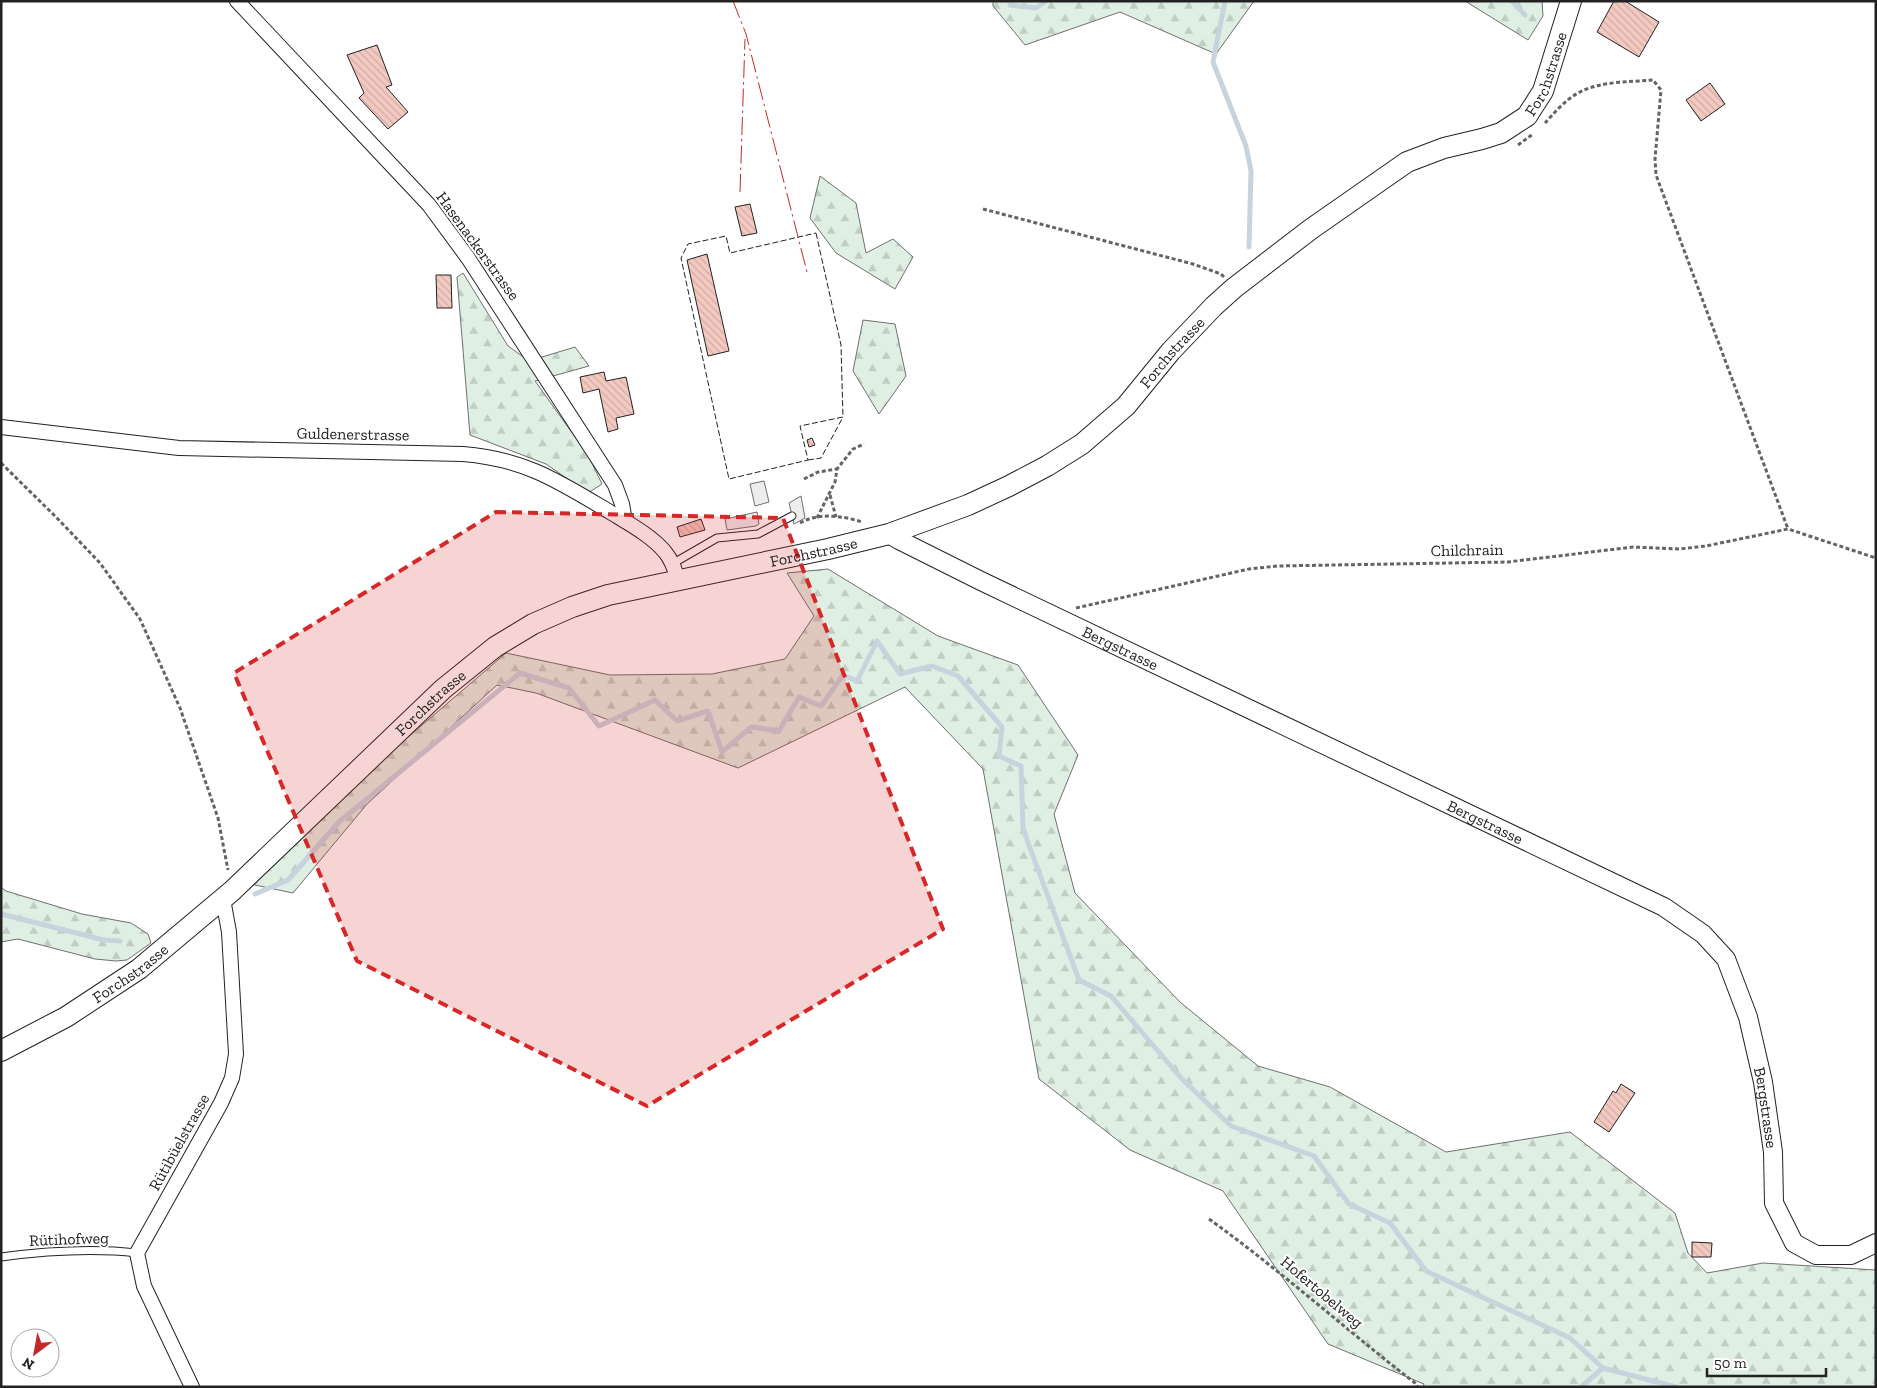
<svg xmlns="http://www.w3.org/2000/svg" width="1877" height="1388" font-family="'Zilla Slab',serif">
<defs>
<pattern id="forest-firs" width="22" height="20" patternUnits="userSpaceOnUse" patternTransform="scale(1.25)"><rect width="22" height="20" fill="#e0efe3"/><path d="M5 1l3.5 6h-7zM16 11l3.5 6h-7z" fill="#c0cdc2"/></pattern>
<pattern id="building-back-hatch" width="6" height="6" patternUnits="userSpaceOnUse" patternTransform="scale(1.25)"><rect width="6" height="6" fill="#f3c9c0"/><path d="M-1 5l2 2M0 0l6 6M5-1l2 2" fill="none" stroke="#d0aca5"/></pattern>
</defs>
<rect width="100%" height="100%" fill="#fff"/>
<g fill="url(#forest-firs)" stroke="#6f6f6f">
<polygon points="993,1 1254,1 1216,54 1120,12 1025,45 993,6"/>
<polygon points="1465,1 1542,1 1543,16 1528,40"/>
<polygon points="820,176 856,203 866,253 893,239 913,257 895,289 836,253 810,218"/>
<polygon points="463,273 508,346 529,361 575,347 589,366 535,381 588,455 602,484 588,493 546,464 470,435 457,277"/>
<polygon points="863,320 895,324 906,376 879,414 853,371"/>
<polygon points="828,569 938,636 1018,665 1078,755 1054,814 1075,893 1180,1002 1258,1066 1330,1087 1446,1152 1570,1132 1675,1213 1688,1253 1707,1273 1763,1263 1876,1270 1876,1387 1423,1387 1424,1384 1328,1344 1223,1191 1130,1150 1039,1079 983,769 905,687 738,768 536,693 497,685 367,804 293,893 250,884 400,744 506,653 610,675 712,674 785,659 814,616 787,573"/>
<polygon points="1,887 6,891 82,914 131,923 148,934 151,943 127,960 116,961 95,959 18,939 1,942"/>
</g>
<g fill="#ededed" stroke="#6f6f6f">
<polygon points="764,481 769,502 755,506 750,484"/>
<polygon points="801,496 805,518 794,524 789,503"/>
<polygon points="757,512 759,524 756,526 727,530 725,519"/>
</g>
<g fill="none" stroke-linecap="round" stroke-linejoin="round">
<g stroke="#c7d3dd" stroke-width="5">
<polyline points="1225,1 1213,62 1246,146 1251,171 1249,247"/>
<polyline points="1512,1 1525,15"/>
<polyline points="1010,5 1036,8 1046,1"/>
<polyline points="255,894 288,880 339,822 520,673 569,688 599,726 655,700 677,721 708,711 722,752 751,727 779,731 799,697 821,706 843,675 857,681 877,641 900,674 932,666 958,676 1002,727 999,756 1021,766 1023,829 1079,980 1111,996 1181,1078 1231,1126 1314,1156 1349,1204 1390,1223 1426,1271 1570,1338 1603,1368 1676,1387"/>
<polyline points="1,914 104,940 120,941"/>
<polyline points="1581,1387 1603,1368"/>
</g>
</g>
<g fill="url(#building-back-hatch)" stroke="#222">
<polygon points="1614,1 1625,1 1659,22 1639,57 1597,32"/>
<polygon points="377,45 392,85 386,87 408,112 388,129 359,98 364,93 347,55"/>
<polygon points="1710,83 1725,104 1701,121 1686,100"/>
<polygon points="750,204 757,233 742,236 735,207"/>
<polygon points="707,254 729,351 708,356 687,260"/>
<polygon points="436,275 451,275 452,308 437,308"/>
<polygon points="604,372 606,381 626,377 634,414 616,418 618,429 608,432 599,389 583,393 580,377"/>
<polygon points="812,438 815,445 809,447 807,440"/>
<polygon points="701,519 705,530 680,537 677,527"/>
<polygon points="1621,1084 1635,1093 1609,1132 1594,1122 1613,1091 1616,1093"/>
<polygon points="1692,1242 1712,1243 1711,1257 1692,1257"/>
</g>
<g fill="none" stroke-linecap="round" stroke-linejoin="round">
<defs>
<g id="service">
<polyline points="672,564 717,538 758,534 792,516"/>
<path d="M1 1257C46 1251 92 1248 137 1253"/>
</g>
<g id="minor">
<polyline points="237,1 429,205 468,258 615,485 622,504 625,521"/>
<path d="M1 427 179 448 463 454C525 459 558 481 610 512 628 523 652 536 665 552 672 560 675 570 678 580"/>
<polyline points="192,1387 144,1286 137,1253 221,1103 232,1078 236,1054 229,932 223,899"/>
</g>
<g id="tertiary">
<path id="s1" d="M889 534 899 540 981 581 1664 907 1703 934 1726 959 1748 1017 1763 1082 1773 1152 1774 1203 1794 1243 1816 1255H1851L1876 1243"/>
</g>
<g id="secondary">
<path id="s2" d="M1 1051 66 1017 139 969 232 891 443 689 495 647 533 624 572 607 608 595 828 549 889 534 968 505 1009 486 1047 466 1082 444 1126 406 1171 351 1214 306 1234 288 1311 229 1407 162 1444 148 1482 139 1501 133 1527 116 1543 91 1571 1"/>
</g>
</defs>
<use href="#service" stroke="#222" stroke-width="9"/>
<use href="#minor" stroke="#222" stroke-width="16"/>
<use href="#tertiary" stroke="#222" stroke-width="20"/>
<use href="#secondary" stroke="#222" stroke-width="22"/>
<g stroke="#646464" stroke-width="3" stroke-dasharray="4 2.5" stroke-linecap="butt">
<path d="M1545 123C1555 112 1566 99 1580 92 1601 81 1630 82 1653 80L1661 90 1655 159 1656 175 1788 529"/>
<polyline points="1518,145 1533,134"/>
<polyline points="983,209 1193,264 1221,274 1224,277"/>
<polyline points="1,463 56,517 100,563 140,619 180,708 218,818 228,870"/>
<polyline points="804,479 818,472 837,469"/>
<polyline points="830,495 836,517"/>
<polyline points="817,518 835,482 837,469 853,449 864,444"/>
<path d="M800 523C819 512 843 516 862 522"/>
<polyline points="1076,608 1249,569 1277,566 1508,562 1633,547 1680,549 1706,546 1788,529 1876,558"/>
<path d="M1209 1219C1280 1270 1345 1329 1415 1383L1418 1387"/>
</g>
<use href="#service" stroke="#fff" stroke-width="7"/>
<use href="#minor" stroke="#fff" stroke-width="14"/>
<use href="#tertiary" stroke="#fff" stroke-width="18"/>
<use href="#secondary" stroke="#fff" stroke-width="20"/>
<g stroke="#222" stroke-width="1" stroke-dasharray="6 2.5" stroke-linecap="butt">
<polygon points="816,233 841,345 843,417 800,426 808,460 729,479 681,258 688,244 726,236 730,253"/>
<polyline points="808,460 821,458 843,417"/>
</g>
<g stroke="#c62828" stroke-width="1" stroke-dasharray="18 4 2.5 4" stroke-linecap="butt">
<polyline points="733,1 746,34 807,272"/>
<polyline points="740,192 745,39"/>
</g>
</g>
<path fill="#d62828" fill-opacity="0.2" stroke="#d62828" stroke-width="4" stroke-dasharray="10 6" stroke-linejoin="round" d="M496 512 783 518 943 929 647 1106 357 961 234 673Z"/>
<g text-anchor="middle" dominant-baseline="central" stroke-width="4" stroke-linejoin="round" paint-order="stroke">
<g font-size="16" fill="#222" stroke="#fff">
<text stroke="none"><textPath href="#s2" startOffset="1876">Forchstrasse</textPath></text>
<text transform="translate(478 246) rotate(54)">Hasenackerstrasse</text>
<text stroke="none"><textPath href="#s2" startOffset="1396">Forchstrasse</textPath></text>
<text transform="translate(353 434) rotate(1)">Guldenerstrasse</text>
<text transform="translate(1467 550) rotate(-1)">Chilchrain</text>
<text stroke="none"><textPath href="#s2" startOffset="976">Forchstrasse</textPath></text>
<text stroke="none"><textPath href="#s1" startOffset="258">Bergstrasse</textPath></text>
<text stroke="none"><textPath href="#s2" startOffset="556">Forchstrasse</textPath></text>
<text stroke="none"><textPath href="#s1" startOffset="662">Bergstrasse</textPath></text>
<text stroke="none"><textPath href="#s2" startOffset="151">Forchstrasse</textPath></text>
<text stroke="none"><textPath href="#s1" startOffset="1096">Bergstrasse</textPath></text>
<text transform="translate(179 1142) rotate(-61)">Rütibüelstrasse</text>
<text transform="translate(69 1239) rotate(-2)">Rütihofweg</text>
<text transform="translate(1322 1292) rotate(40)">Hofertobelweg</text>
</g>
</g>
<rect width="1877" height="1388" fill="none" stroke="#222222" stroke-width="5"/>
<g transform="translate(35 1353) rotate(212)"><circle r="24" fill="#ffffff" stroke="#a7a7a7"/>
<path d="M0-4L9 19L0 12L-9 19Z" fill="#c62828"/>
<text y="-8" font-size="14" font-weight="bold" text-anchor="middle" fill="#222222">N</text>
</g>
<path d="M1707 1368v8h119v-8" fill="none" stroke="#222222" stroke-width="2.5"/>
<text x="1714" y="1368" font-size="15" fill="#222222" stroke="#ffffff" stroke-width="4" paint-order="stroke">50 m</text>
</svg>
